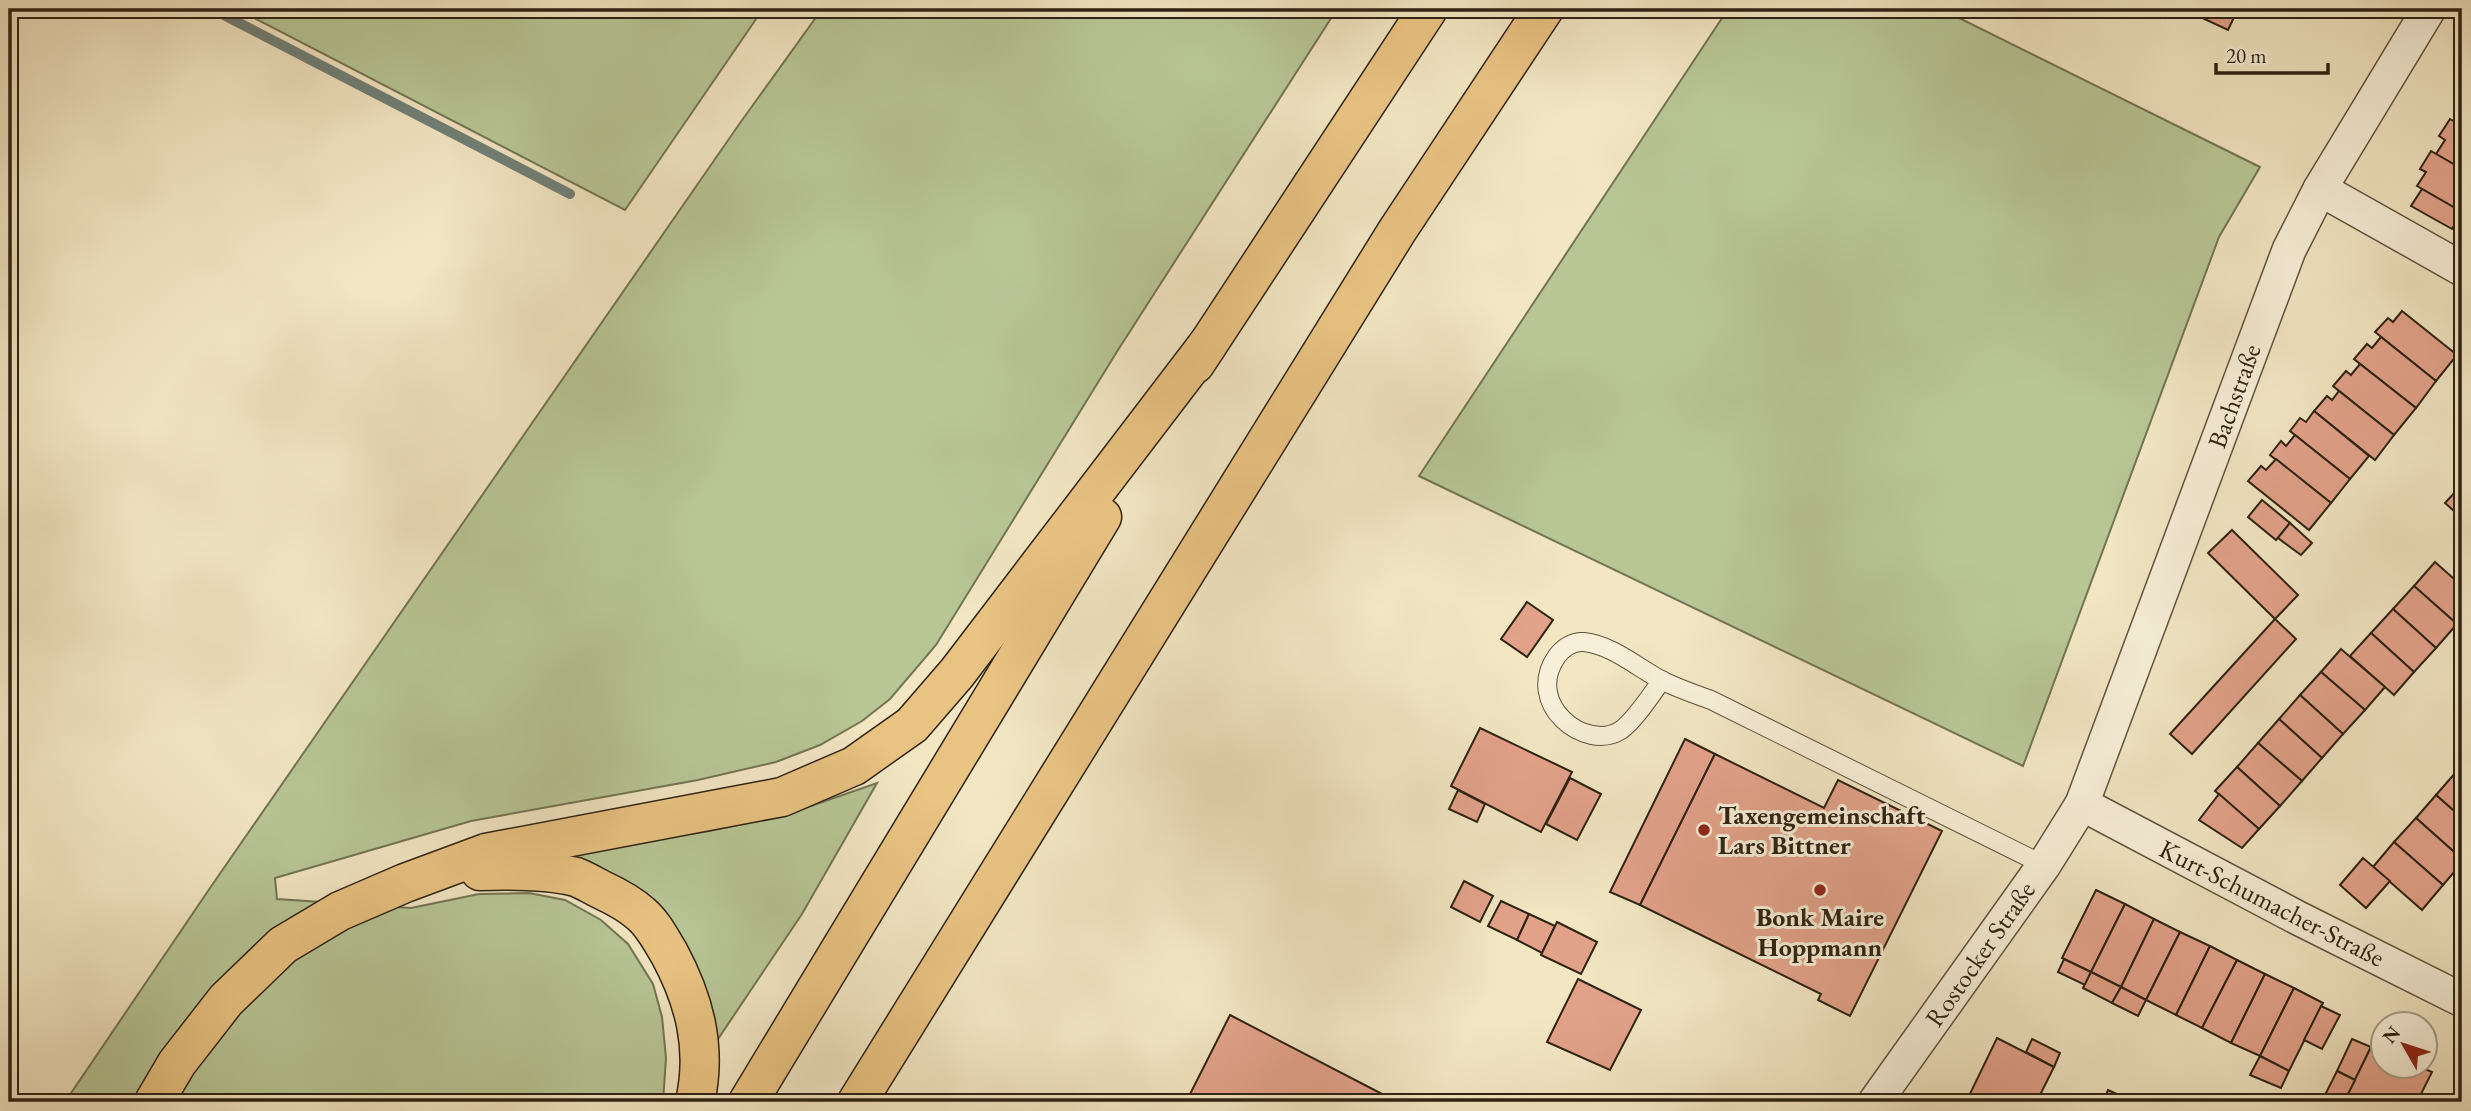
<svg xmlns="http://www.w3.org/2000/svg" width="2471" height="1111" font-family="'EB Garamond',serif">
<rect width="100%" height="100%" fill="#f2e6c3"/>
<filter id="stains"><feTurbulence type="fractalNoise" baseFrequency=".00286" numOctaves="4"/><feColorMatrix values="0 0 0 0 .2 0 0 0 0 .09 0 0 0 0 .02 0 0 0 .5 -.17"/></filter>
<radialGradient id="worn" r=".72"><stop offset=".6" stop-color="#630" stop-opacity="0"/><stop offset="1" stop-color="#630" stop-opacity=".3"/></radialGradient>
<g fill="#b8c696" stroke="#737454" stroke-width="2">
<polygon points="237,9 763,9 625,210"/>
<polygon points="822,9 1337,9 1118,350 936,645 890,699 862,721 820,745 776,762 698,780 471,821 275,878 277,899 411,908 479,894 529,893 565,900 601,920 628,944 653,984 662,1017 666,1058 663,1102 65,1102 210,888 740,123"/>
<polygon points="1728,9 1941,9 2260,167 2219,237 2023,766 1419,476"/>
<polygon points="877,783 802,914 718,1039 707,996 548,855 709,831 785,815"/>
</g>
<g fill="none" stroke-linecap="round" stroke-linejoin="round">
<polyline stroke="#708077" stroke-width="10" points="212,9 570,194"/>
</g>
<g fill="#e2a28a" stroke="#2e2212" stroke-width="2">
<polygon points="2146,9 2169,9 2165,18"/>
<polygon points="2183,9 2238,9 2228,30"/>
<polygon points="2450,119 2462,126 2462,169 2436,154 2445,140 2439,136"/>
<polygon points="2431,151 2462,169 2462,212 2417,186 2426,172 2420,169"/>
<polygon points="2422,189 2462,212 2452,229 2411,206"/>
<polygon points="2402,311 2457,355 2436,381 2375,332 2388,318 2393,322"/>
<polygon points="2381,337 2436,381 2416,408 2354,359 2367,344 2372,348"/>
<polygon points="2360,364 2416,408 2394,435 2333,386 2346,371 2351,375"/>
<polygon points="2339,391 2394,435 2375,460 2314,411 2327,396 2332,400"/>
<polygon points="2314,411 2369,456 2350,479 2290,431 2300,418 2306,422"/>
<polygon points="2295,435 2350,479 2331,503 2270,455 2281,441 2286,446"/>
<polygon points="2276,459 2331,503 2309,530 2248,481 2261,466 2266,470"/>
<polygon points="2457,490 2462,495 2462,518 2445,503"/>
<polygon points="2262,500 2290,523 2276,540 2248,517"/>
<polygon points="2290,523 2312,543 2301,555 2278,538"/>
<polygon points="2232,530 2298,595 2275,619 2208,553"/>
<polygon points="2435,562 2462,586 2462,618 2457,624 2414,586"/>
<polygon points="2414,586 2457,624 2436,648 2393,609"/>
<polygon points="1527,602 1553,620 1527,657 1501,639"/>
<polygon points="2393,609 2436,648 2414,672 2371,633"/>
<polygon points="2275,619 2296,639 2192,754 2170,734"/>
<polygon points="2371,633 2414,672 2394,695 2350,656"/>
<polygon points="2341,649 2385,687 2365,710 2321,672"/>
<polygon points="2321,672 2365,710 2343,734 2300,695"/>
<polygon points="2300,695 2343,734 2322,758 2279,719"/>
<polygon points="2279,719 2322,758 2302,781 2258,743"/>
<polygon points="1480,728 1572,772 1541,832 1451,786"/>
<polygon points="1685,739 1715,754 1640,905 1610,892"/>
<polygon points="2258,743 2302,781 2280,806 2237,767"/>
<polygon points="1715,754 1824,808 1838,780 1942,831 1850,1016 1818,1000 1821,994 1640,905"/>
<polygon points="2237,767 2280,806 2259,829 2215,791"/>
<polygon points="2457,771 2462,775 2462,818 2436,795"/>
<polygon points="1570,778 1601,794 1577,840 1546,824"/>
<polygon points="1458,790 1485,804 1477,822 1449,809"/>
<polygon points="2219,794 2259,829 2242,848 2199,820"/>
<polygon points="2436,795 2462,818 2462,859 2416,818"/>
<polygon points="2416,818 2462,859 2462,863 2443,885 2394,842"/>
<polygon points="2394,842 2443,885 2422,910 2373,867"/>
<polygon points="2363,858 2390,881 2366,908 2340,885"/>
<polygon points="1464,881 1493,896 1480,922 1451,907"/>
<polygon points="2096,890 2125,904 2091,972 2062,958"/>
<polygon points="1501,901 1529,914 1517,940 1488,926"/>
<polygon points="2125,904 2154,919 2121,987 2091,972"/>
<polygon points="1529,914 1555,926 1542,953 1517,940"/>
<polygon points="2154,919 2180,932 2146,1000 2121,987"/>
<polygon points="1557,922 1597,942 1581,974 1541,955"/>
<polygon points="2180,932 2210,946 2176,1015 2146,1000"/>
<polygon points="2210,946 2237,960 2202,1028 2176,1015"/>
<polygon points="2064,959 2091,972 2085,985 2058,972"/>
<polygon points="2237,960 2265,974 2231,1043 2202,1028"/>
<polygon points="2091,972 2121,987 2112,1003 2083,988"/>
<polygon points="2265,974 2294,988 2260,1056 2231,1043"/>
<polygon points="1578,979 1641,1010 1610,1070 1547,1042"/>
<polygon points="2121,987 2146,1000 2138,1016 2112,1003"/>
<polygon points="2294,988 2323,1003 2289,1071 2260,1056"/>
<polygon points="2321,1006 2340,1015 2322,1049 2304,1040"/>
<polygon points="1230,1015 1386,1096 1383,1102 1186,1102"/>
<polygon points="1997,1038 2054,1067 2037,1101 2040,1102 1966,1102"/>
<polygon points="2032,1039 2060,1053 2054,1067 2026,1052"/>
<polygon points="2352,1039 2371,1047 2355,1080 2337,1071"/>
<polygon points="2373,1043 2384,1048 2384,1066 2418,1066 2432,1072 2417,1102 2344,1102"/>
<polygon points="2260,1056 2289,1071 2281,1088 2250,1075"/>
<polygon points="2337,1071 2355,1080 2344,1102 2336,1102 2324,1097"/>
<polygon points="2108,1090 2134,1102 2103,1102"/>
</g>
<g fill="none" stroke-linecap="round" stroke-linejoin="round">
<defs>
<path id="service" d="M1662 680C1651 695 1635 720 1621 730 1586 753 1523 704 1557 656 1563 648 1573 641 1584 642 1612 645 1637 667 1661 680 1677 688 1694 694 1711 700L2044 865"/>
<g id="minor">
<polyline points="2320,189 2462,269"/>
<polyline points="2082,804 2298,918 2462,1000"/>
<polyline points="1875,1102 2044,865 2082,804 2289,250 2320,189 2429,9"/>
</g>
<g id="motorway">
<polyline points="1195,364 1428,9"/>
<path d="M480 871C508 870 548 870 576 877 584 880 592 885 600 889 615 896 629 903 641 914 653 924 661 940 669 953 695 1001 707 1049 695 1102"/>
<polyline points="154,1102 177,1063 226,1000 283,945 340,911 405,883 486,853 782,797 854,766 912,725 957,673 1208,344"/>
<polyline points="748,1102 1102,517"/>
<polyline points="857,1102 1397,231 1544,9"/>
</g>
</defs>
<use href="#service" stroke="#5f533e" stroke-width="20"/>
<use href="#minor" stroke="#5f533e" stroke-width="36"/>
<use href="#motorway" stroke="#2e2212" stroke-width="41"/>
<use href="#service" stroke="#f7efd8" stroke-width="18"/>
<use href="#minor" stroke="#f7efd8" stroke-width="33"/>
<use href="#motorway" stroke="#e9c382" stroke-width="38"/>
</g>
<g fill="#8f2418" stroke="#f7efd8" stroke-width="2.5">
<circle cx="1704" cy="830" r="7"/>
<circle cx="1820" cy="890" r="7"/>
</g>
<g text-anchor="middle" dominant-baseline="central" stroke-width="6" stroke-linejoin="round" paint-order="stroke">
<g font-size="26" fill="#2e2212" stroke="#f7efd8">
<text transform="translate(2234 396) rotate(-70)">Bachstraße</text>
<text transform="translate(2272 903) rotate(27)">Kurt-Schumacher-Straße</text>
<text transform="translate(1980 954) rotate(-55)">Rostocker Straße</text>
</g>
<g font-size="26" font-weight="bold" fill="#2e2212" stroke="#f7efd8" text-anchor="start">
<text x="1718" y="815">Taxengemeinschaft<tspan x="1718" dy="30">Lars Bittner</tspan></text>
<text x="1820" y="917" text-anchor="middle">Bonk Maire<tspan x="1820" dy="30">Hoppmann</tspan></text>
</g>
</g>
<rect width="2471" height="1111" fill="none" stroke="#f2e6c3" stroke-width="35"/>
<rect x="10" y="10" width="2450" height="1090" fill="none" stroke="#2e2212" stroke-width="3.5"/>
<rect x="18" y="18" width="2436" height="1076" fill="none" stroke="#2e2212" stroke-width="2"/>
<g transform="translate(2404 1045) rotate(309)"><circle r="33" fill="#f7efd8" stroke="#a79d89" stroke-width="2"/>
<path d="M0-5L12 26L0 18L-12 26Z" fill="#8f2418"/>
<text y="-10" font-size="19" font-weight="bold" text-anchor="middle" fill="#2e2212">N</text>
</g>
<path d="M2216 63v10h112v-10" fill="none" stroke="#2e2212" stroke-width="3.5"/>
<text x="2226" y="63" font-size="21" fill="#2e2212" stroke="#f7efd8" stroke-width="5" paint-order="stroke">20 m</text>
<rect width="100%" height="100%" filter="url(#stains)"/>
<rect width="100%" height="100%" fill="url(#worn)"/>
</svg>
